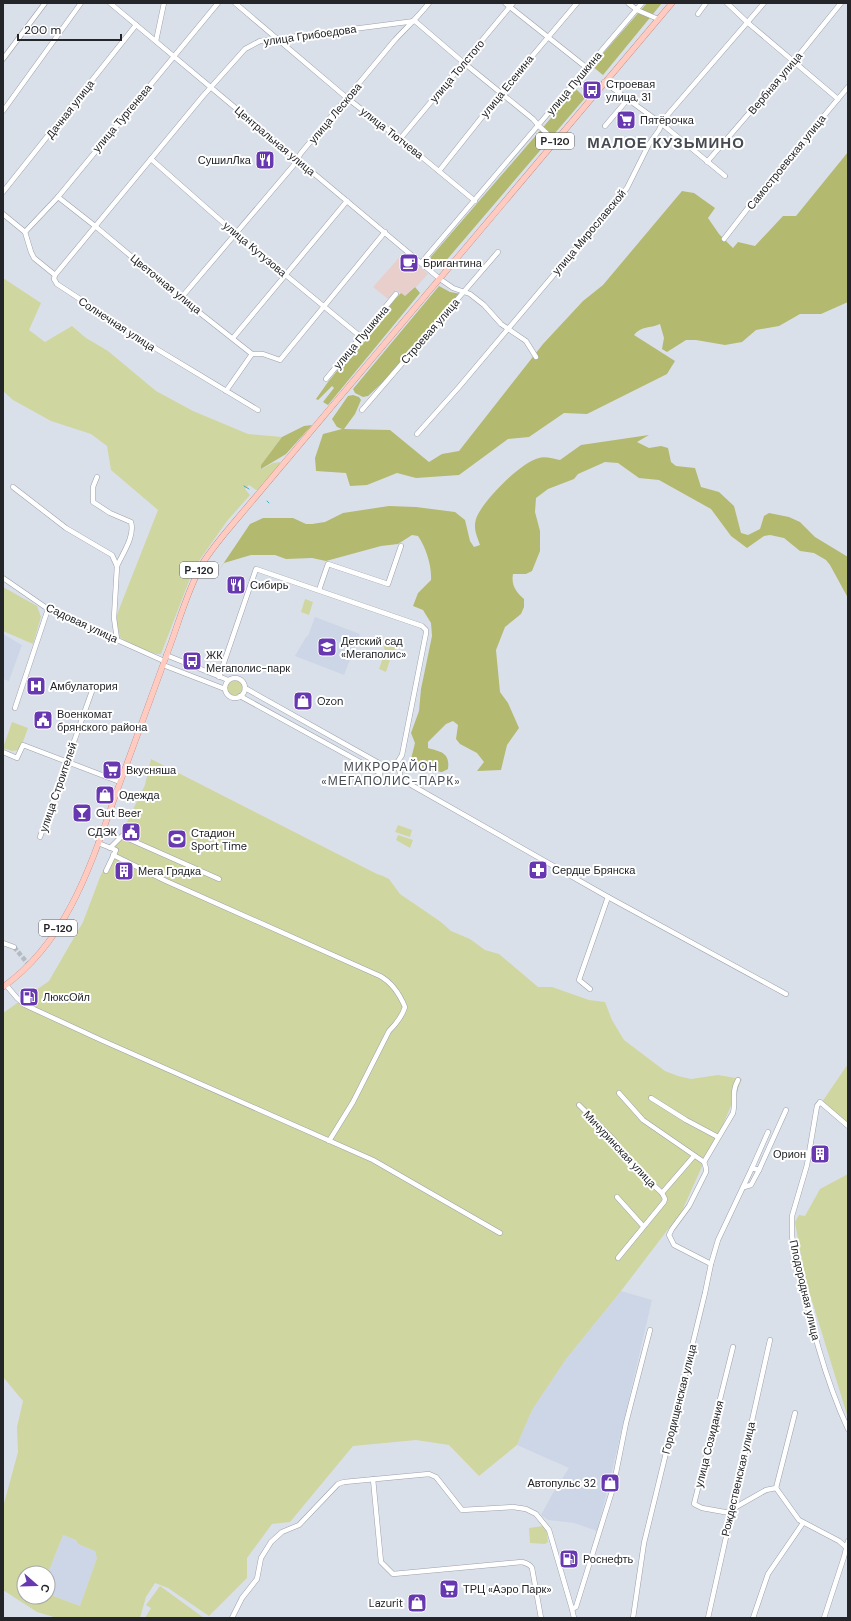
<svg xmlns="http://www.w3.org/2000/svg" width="851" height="1621" font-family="'DM Sans',sans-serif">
<rect width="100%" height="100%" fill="#dae0ea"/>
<polygon fill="#e9cfcb" points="404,252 428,274 416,287 414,287 405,296 396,290 388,299 373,287"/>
<g fill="#ccd6e6">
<polygon points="315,617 360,634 344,675 295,656 306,637 308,636"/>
<polygon points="3,634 22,645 9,681 3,679"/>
<polygon points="621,1291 652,1300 608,1488 597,1531 574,1523 548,1520 541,1515 553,1493 569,1468 517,1445 532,1410 566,1359"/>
<polygon points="63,1535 76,1540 78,1544 95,1551 97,1558 80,1606 48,1594 48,1573"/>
</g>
<g fill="#d0d69f" fill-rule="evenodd">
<path d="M3 278 41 303 29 330 45 342 72 326 86 338 108 351 156 391 193 411 248 434 282 437 261 465 262 469 273 463 280 462V464L258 490H256L249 485 245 489 250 495 227 521 194 568 161 654C151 655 128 643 120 637L116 617 158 510 111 470 107 446 91 434 51 421 13 400 3 391Z"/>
<polygon points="3,587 37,606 41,617 33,644 3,631"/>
<polygon points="305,599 313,602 309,615 301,612"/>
<circle cx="390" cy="647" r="6"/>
<polygon points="384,655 391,657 386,672 379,669"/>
<circle cx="235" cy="688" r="8"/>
<polygon points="12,722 28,728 20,750 12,751 3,748"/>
<path d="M151 759 377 874 383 876 389 879 400 894 441 922 451 931 470 939 485 950 499 954 538 987H552L589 1000 605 1002 612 1020 624 1040 665 1071 678 1076 691 1079 718 1075 742 1079 718 1137 704 1162 682 1211 621 1291 566 1359 532 1410 517 1445 479 1476 449 1445 416 1440 353 1446 290 1522 272 1524 247 1558V1578L209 1616 168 1588 155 1583 146 1597 140 1618H57L37 1612 3 1590V1507L18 1452 17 1427 23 1401 3 1377V1013L49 981 83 922 100 877 145 785ZM63 1535 76 1540 78 1544 95 1551 97 1558 80 1606 48 1594V1597H24V1573H48Z"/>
<polygon points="398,825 412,830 410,837 395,832"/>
<polygon points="398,835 413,840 410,848 396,840"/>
<polygon points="848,1064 848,1123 822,1102"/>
<polygon points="848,1174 848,1418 805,1278 795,1222 799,1215 805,1216 820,1189"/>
<polygon points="543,1526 546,1528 548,1542 545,1544 530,1543 529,1528"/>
<polygon points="160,1586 204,1618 145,1618 151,1608 146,1605"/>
</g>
<g fill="#b3b96f">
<polygon points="647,3 662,3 603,75 592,66"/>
<polygon points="576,89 585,98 444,263 437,264 429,259"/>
<path d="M848 152V302L821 314H800L779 326 756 330 742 342 725 345 696 340H686L667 352 662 349 664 338 660 324C649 329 643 325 634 335L675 361 667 374 587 414 564 413 529 437 508 439 459 475 416 478 397 473 367 485 350 486 346 473 316 471 315 458 323 434 342 429 337 427 332 419 348 396 353 395 359 397 361 400 355 414 344 429 390 430 429 462 442 454 459 451 543 344 583 301 603 285 682 191 694 193 715 208 708 218 719 234 733 248 738 242 755 246 783 216H796Z"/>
<polygon points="439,286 450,292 461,294 395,371 368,396 363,397 355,393 353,389"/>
<polygon points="415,287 420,293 328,405 323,402 334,388 332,386 318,400 316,399 328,382 396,298 401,293 405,296"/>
<polygon points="312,425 286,454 261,469 261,465 282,437 304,426"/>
<path d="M649 435 637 442 649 448 661 446 668 448 671 462 676 466 695 468 701 487 719 492 734 506 741 533 748 535 760 529 764 516 769 513 789 517 800 522 815 537 848 557V598L830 565 826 560 814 553 800 551 784 538 770 535 764 536 747 548 731 536 711 509 659 480 639 478 618 463 605 462 578 474 574 479 548 489 536 498 535 512 540 531V551L532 571 526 574H513C511 585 516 592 524 599V607L521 614 505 627 496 650 500 692 508 703 519 728 507 745 501 770 477 771 484 762 477 753 460 744 456 739 458 725 453 721 446 724 428 742V748C442 752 450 753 448 769L442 772 414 768 410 763 415 743 411 733 419 711 421 689 432 636 431 623 423 610 413 606 418 593 431 580C432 567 426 547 418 536L412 535 398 544 381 546 326 561 312 558 286 559 275 555H251L224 563 217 573 250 524 263 518H293L306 524H312L325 522 343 513 389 506 416 507 455 512 465 520 470 541 474 547 480 545C477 536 473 529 476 519 482 501 521 462 539 458 545 456 554 459 560 460L581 445Z"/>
</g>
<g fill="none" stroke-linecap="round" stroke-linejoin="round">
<g stroke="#46afbe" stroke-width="1">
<polyline points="244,486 249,489"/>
<polyline points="267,501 269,503"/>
</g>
<polyline stroke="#b5bbc3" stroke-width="4.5" stroke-dasharray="4.5 2" stroke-linecap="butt" points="14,947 29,965"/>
<defs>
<g id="minor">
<polyline points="110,3 440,279 453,288 470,294 484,305 501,324 526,341 536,357"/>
<polyline points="235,3 347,98 400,139 475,201"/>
<polyline points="505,3 587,68"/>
<polyline points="628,3 637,10 658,19"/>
<polyline points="727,3 747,22 838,99"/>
<polyline points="698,14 706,3"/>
<polyline points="156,41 164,3"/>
<polyline points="3,59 45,3"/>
<polyline points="577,80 586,88 592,87 597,90"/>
<polyline points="604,82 662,124 725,176"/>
<polyline points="586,88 589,100"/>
<polyline points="3,111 81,3"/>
<polyline points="605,126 628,99"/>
<polyline points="400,139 513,3"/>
<polyline points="151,159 236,234 361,337"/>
<polyline points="707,162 794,61 841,3"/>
<polyline points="439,171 501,93 577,3"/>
<polyline points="3,192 136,25"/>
<polyline points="58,197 95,226 181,298 252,354 263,354 280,360 385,232"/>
<polyline points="3,214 25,232 31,252 34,258 55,275 54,279 57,284 150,345 258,410"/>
<polyline points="25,232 58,197 218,3"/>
<polyline points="724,239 758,195 848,87"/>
<polyline points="421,263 642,3"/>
<polyline points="55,275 203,96 245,49 260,41 415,21 464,63 533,119 539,126 555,141"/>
<path d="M181 298 293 166 301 153 394 41C406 28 418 17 429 3"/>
<polyline points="233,338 347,201"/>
<polyline points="326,379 396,294"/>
<polyline points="226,391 252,354"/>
<polyline points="362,410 498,252"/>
<polyline points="417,434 459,387 627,188 649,144 659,130 664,119 764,3"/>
<path d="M97 477 93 487V502L110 513 131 522C135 536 123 553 117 566"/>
<polyline points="13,487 66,528 112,555 117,566 114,618 117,639"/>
<polyline points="3,578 48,609 164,661"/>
<polyline points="319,590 328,564 388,584 401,546"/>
<polyline points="166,655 228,680"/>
<polyline points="163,665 225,689"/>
<polyline points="219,677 256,569 422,626 426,630 426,633 402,755 395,766"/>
<circle cx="235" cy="688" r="10"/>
<polyline points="245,688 384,766"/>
<polyline points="240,696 380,773"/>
<polyline points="15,708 48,609"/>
<polyline points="3,752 17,758 23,745 120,782"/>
<circle cx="390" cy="774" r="10"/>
<polyline points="399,778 608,897 786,994"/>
<polyline points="40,837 92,691"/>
<polyline points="98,843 116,850 106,871"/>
<polyline points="110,848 122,836 219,879"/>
<path d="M113 855 166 881 380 976C391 982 400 995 405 1007 402 1017 396 1024 389 1031L353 1102 329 1141"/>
<polyline points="3,943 14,947"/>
<polyline points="6,985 17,998 25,1005 101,1040 373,1160 500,1233"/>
<polyline points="590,989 579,980 608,897"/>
<polyline points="619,1093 643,1120 704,1162 706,1168 706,1172 689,1206 672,1229 669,1235 674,1245 711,1264"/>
<polyline points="651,1098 686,1120 718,1137"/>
<polyline points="579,1105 615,1141 629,1162 662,1193"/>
<path d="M848 1126 820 1102 817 1106 807 1165 792 1216V1236L795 1253C809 1313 822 1373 848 1429"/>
<path d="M704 1162 733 1113C736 1101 731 1092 738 1080"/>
<polyline points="752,1168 768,1132"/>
<polyline points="759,1170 786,1110"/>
<polyline points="617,1197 643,1226"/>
<polyline points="618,1258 664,1202 665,1199 662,1193 694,1156"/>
<path d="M373 1479 381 1562 393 1574 522 1562C526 1563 530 1564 532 1568L541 1618"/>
<polyline points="776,1488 799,1520 839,1541 848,1549"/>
<polyline points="776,1488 795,1413"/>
<polyline points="731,1507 736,1507 766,1490 776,1488"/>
<polyline points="730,1513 702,1508 694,1504 733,1347"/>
<polyline points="232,1618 242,1598 257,1579 261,1558 271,1542 282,1532 299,1525 338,1484 344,1482 429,1474 436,1477 462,1510 513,1507 526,1509 536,1514 549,1530 572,1609"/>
<polyline points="574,1618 572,1609 576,1607 613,1488 626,1423 650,1330"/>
<polyline points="633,1618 644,1543 705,1293 711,1264 718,1240 752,1168 759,1170 751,1185 744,1187"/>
<polyline points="708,1618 770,1340"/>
<polyline points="753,1618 768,1574 803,1523"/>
<polyline points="824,1618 844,1557 848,1541"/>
</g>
<path id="major" d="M3 987C69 940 92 861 118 788 136 740 153 691 171 643 180 618 188 590 201 566 208 554 217 543 226 532L672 3"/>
</defs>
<use href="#minor" stroke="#9ba1aa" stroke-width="5.5"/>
<use href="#major" stroke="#b27b70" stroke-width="6"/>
<use href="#minor" stroke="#fff" stroke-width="4.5"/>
<use href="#major" stroke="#ffcbc0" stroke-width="5.5"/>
</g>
<defs>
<symbol id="bus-square" viewBox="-11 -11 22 22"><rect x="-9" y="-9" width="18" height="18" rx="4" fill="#6738af" stroke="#fff"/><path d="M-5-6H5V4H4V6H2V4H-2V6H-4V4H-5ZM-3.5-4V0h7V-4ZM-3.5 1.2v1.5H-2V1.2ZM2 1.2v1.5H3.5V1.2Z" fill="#fff"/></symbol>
<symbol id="supermarket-square" viewBox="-11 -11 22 22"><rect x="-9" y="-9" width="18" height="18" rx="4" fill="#6738af" stroke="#fff"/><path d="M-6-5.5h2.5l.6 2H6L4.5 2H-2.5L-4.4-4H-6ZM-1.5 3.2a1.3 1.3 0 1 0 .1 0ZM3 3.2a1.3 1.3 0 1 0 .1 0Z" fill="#fff"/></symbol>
<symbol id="restaurant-square" viewBox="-11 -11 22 22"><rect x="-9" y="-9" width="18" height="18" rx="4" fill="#6738af" stroke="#fff"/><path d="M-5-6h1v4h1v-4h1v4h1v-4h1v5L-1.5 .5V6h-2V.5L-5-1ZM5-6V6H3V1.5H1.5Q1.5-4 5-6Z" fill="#fff"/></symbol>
<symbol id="cafe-square" viewBox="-11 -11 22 22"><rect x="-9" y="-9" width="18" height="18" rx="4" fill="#6738af" stroke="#fff"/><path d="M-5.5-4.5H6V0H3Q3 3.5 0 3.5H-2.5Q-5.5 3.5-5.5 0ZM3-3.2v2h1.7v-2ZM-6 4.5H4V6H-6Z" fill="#fff"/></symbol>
<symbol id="school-square" viewBox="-11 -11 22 22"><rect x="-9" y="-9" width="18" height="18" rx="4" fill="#6738af" stroke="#fff"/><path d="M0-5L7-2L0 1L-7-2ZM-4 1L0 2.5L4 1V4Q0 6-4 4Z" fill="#fff"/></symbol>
<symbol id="hospital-square" viewBox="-11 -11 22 22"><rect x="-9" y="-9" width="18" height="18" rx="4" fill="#6738af" stroke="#fff"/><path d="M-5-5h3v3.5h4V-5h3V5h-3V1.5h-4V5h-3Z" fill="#fff"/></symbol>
<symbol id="shop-square" viewBox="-11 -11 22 22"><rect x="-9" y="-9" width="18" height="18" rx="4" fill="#6738af" stroke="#fff"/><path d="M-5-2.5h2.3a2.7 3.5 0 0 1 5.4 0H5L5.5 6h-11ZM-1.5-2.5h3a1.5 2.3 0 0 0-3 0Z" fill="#fff"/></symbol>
<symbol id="civic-square" viewBox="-11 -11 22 22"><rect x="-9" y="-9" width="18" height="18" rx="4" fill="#6738af" stroke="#fff"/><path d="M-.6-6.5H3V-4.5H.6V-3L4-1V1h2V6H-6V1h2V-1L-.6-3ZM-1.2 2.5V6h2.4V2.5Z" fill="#fff"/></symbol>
<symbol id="bar-square" viewBox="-11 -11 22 22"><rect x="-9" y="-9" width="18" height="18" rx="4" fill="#6738af" stroke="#fff"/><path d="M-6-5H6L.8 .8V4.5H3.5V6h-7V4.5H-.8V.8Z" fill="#fff"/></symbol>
<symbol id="stadium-square" viewBox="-11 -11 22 22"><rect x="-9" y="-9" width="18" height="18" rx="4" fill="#6738af" stroke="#fff"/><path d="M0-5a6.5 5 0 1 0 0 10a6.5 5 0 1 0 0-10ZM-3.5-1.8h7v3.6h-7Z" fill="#fff"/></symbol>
<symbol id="pharmacy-square" viewBox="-11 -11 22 22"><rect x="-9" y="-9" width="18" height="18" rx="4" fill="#6738af" stroke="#fff"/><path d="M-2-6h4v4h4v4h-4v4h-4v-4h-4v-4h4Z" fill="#fff"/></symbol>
<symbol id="building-square" viewBox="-11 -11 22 22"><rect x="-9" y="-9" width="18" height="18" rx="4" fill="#6738af" stroke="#fff"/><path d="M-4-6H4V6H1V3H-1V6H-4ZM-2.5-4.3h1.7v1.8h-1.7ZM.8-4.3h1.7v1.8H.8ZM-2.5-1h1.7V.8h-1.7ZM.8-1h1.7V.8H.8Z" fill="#fff"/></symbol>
<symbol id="fuel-square" viewBox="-11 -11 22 22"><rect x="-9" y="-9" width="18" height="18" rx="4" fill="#6738af" stroke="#fff"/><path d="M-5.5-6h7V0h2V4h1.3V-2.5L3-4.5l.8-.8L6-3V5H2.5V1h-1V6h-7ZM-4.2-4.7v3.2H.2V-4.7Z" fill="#fff"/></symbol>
</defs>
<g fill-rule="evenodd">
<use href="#bus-square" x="581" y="79" width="22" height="22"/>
<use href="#supermarket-square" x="615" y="109" width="22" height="22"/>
<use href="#restaurant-square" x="254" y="149" width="22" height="22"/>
<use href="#cafe-square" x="398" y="252" width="22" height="22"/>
<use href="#restaurant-square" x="225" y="574" width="22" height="22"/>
<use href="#school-square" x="316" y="636" width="22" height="22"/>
<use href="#bus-square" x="181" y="650" width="22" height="22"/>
<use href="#hospital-square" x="25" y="675" width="22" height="22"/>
<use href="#shop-square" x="292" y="690" width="22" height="22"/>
<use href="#civic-square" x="32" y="709" width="22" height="22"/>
<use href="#supermarket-square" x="101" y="759" width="22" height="22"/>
<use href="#shop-square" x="94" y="784" width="22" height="22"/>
<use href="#bar-square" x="71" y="802" width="22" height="22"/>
<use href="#civic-square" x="120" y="821" width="22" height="22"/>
<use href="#stadium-square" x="166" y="828" width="22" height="22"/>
<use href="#pharmacy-square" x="527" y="859" width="22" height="22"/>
<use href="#building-square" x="113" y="860" width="22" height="22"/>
<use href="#fuel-square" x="18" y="986" width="22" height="22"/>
<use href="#building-square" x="809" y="1143" width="22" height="22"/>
<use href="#shop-square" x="599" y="1472" width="22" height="22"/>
<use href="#fuel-square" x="558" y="1548" width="22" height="22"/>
<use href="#supermarket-square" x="438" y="1578" width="22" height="22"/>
<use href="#shop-square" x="406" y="1592" width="22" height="22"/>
</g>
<g text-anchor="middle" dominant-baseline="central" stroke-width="4" stroke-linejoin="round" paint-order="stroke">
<g fill="#fff" stroke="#656669" stroke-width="1">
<rect x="536" y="133" width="38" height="16" rx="3"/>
<rect x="180" y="562" width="38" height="16" rx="3"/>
<rect x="39" y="920" width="38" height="16" rx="3"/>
</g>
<g font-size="10" font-weight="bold" fill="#232529">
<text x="555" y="141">Р-120</text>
<text x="199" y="570">Р-120</text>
<text x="58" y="928">Р-120</text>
</g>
<g font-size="11" fill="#232529" stroke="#fff">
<text transform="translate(310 35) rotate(-8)">улица Грибоедова</text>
<text transform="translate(457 71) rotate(-50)">улица Толстого</text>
<text transform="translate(574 83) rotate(-50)">улица Пушкина</text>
<text transform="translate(775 83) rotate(-50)">Вербная улица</text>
<text transform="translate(507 86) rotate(-51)">улица Есенина</text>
<text transform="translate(70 109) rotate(-52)">Дачная улица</text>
<text transform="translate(335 113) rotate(-50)">улица Лескова</text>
<text transform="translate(122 118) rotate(-50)">улица Тургенева</text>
<text transform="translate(392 133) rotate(38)">улица Тютчева</text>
<text transform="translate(275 141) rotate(40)">Центральная улица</text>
<text transform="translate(786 162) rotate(-51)">Самостроевская улица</text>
<text transform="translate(589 232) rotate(-50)">улица Мирославской</text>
<text transform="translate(255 249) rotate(40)">улица Кутузова</text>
<text transform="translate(166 284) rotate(39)">Цветочная улица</text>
<text transform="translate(117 324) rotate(33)">Солнечная улица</text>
<text transform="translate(430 331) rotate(-49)">Строевая улица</text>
<text transform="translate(361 337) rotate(-50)">улица Пушкина</text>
<text transform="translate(82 623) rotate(25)">Садовая улица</text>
<text transform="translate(58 787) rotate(-71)">улица Строителей</text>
<text transform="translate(620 1149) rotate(47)">Мичуринская улица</text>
<text transform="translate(805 1290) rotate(77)">Плодородная улица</text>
<text transform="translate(679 1399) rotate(-76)">Городищенская улица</text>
<text transform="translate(709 1444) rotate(-76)">улица Созидания</text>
<text transform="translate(738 1479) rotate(-77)">Рождественская улица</text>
</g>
<g font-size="11" fill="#232529" stroke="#fff" text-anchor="start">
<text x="606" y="84">Строевая<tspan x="606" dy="13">улица, 31</tspan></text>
<text x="640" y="120">Пятёрочка</text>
<text x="251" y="160" text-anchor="end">СушилЛка</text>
<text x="423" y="263">Бригантина</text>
<text x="250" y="585">Сибирь</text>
<text x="341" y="641">Детский сад<tspan x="341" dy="13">«Мегаполис»</tspan></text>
<text x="206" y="655">ЖК<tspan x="206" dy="13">Мегаполис-парк</tspan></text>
<text x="50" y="686">Амбулатория</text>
<text x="317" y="701">Ozon</text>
<text x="57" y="714">Военкомат<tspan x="57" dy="13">брянского района</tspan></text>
<text x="126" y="770">Вкусняша</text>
<text x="119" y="795">Одежда</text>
<text x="96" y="813">Gut Beer</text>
<text x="117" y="832" text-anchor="end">СДЭК</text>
<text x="191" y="833">Стадион<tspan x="191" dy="13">Sport Time</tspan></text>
<text x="552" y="870">Сердце Брянска</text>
<text x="138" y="871">Мега Грядка</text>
<text x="43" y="997">ЛюксОйл</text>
<text x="806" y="1154" text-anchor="end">Орион</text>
<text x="596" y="1483" text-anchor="end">Автопульс 32</text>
<text x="583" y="1559">Роснефть</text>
<text x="463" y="1589">ТРЦ «Аэро Парк»</text>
<text x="403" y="1603" text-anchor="end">Lazurit</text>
</g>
<g font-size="12" letter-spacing="1" fill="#464b53" stroke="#fff">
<text x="391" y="767">МИКРОРАЙОН<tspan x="391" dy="14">«МЕГАПОЛИС-ПАРК»</tspan></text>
</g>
<g font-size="15" font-weight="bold" letter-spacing="1" fill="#464b53" stroke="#fff">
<text x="666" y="143">МАЛОЕ КУЗЬМИНО</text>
</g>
</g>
<rect width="851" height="1621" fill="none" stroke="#232529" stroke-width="8"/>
<g transform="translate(36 1585) rotate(110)"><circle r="19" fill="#ffffff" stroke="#a7a8a9"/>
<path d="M0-3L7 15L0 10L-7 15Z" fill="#6738af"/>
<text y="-6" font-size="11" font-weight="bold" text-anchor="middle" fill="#232529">С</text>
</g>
<path d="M18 34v6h103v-6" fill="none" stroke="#232529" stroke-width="2"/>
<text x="24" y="34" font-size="12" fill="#232529" stroke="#ffffff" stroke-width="3" paint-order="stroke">200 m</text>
</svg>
